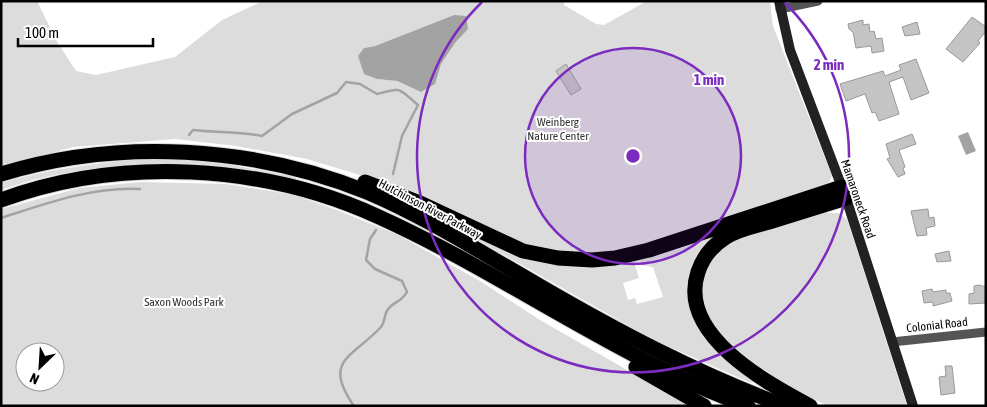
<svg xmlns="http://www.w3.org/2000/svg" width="987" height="407" font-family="'Asap Condensed',sans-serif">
<rect width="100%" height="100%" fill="#fff"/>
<g fill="#dcdcdc" fill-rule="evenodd">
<path d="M6 1H37L56 40 76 71 96 75 175 57 222 20 263 1H564V5L596 24 604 25 647 1H770L773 26 832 176 828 184 640 248 574 255 512 241 360 175 307 159 236 146 175 139 73 147 1 167V4ZM454 15 468 29 455 43 441 64 434 84 421 92 397 81 377 79 364 48 375 46Z"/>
<path d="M155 158 214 162 293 176 299 181C277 176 254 170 232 168 156 161 73 164 1 190V183C52 168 103 162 155 158Z"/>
<path d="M140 182 226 184 295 195 342 212 398 235 480 281 540 320 690 406H1V209L80 188ZM25 352H55V382H25Z"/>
<polygon points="824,213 839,213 847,219 907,406 828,406 790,387 739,353 704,319 698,293 704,269 716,252 739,237"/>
<polygon points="453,226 499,246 633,259 639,278 623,283 628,300 635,298 637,304 663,297 653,267 642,265 639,257 717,236 688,295 754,379 751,383 654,340"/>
</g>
<g fill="#a3a3a3">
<polygon points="454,15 466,16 468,29 455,43 441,64 435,84 421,92 397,81 377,79 364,74 358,56 364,48 375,46"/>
<polygon points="968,132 976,151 966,155 958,136"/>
</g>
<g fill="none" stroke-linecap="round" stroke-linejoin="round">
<g stroke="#a3a3a3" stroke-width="2.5">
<path d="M189 135 193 130C216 133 239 131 262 136L292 114 337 93 346 82 360 84 377 94C402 87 398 88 418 105L402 136 393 174"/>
<path d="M1 218C47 203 91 187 140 189"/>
<path d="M354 406C322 360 352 358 381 327 386 321 383 313 390 307 396 301 402 301 407 292L402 281 375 269 366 260 370 239 376 230"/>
</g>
</g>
<g fill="#c4c4c4" stroke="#999">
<polygon points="972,17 986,27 986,31 978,41 980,43 963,62 946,49"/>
<polygon points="863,20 863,25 869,24 870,32 874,31 876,39 882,38 884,51 872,53 871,46 856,48 853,32 849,29 848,24"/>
<polygon points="917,22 920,34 905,36 902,27"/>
<polygon points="916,59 929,93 911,100 903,77 889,82 899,114 879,121 875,112 872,113 865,94 846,101 840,84 883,71 885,76 901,70 899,65"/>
<polygon points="566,64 581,89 571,95 556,71"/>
<polygon points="912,134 916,144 899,150 905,167 903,168 905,174 898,177 887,159 890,158 886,144"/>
<polygon points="928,209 929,218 934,217 935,226 926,228 927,235 917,236 911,211"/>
<polygon points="949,251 951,261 937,262 935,254"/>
<polygon points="979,285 986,287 986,303 969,304 969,294 974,293 974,286"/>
<polygon points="932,289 933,292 946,290 946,293 950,293 952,301 933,306 933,302 924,303 922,291"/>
<polygon points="945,366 952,366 955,393 941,395 939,377 946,376"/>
</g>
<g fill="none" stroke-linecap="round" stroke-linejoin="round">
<defs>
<g id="highway">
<path d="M1 174C119 138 253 146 367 192 426 217 482 253 538 285 617 331 698 374 785 406"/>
<polyline points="365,182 420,203 523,251 558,258 592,260 615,258 649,250 842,187"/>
<path d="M1 200C121 156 264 164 379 217 505 274 616 358 748 406"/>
<polyline points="636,367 704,406"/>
<path d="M810 406C765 382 677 334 698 272 703 257 713 245 726 237 739 229 755 226 769 222 795 214 820 206 846 198"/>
</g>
</defs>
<use href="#highway" stroke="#dbdbdb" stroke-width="17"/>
<g stroke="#555" stroke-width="9">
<polyline points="780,9 818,1"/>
<polyline points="892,342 986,332"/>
</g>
<polyline stroke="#222" stroke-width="10" points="779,1 790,50 846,198 913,406"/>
<use href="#highway" stroke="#000" stroke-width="15"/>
</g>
<circle cx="633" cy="156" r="108" fill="#7b2cbf" fill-opacity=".12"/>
<g fill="none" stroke="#7b2cbf" stroke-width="2.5">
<circle cx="633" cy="156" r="108"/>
<path d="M784 2A216 216 0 1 1 482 2"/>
</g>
<g text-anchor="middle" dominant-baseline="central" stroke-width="4" stroke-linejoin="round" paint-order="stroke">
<g font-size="12" fill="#333" stroke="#fff">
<text x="558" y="122">Weinberg<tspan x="558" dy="14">Nature Center</tspan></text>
<text x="184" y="302">Saxon Woods Park</text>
</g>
<g font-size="12" fill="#000" stroke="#fff">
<text transform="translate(858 199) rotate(71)">Mamaroneck Road</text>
<text transform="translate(430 209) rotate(28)">Hutchinson River Parkway</text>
<text transform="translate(937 325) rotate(-6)">Colonial Road</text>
</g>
</g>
<circle cx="633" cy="156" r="8" fill="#7b2cbf" stroke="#fff" stroke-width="2.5"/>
<g font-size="15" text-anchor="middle" font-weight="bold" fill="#7b2cbf" stroke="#fff" stroke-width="4" stroke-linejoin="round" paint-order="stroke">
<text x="829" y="70">2 min</text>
<text x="709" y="85">1 min</text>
</g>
<rect width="987" height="407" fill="none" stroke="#000000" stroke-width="5"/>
<g transform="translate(40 367) rotate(205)"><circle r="24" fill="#ffffff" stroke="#999999"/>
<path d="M0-4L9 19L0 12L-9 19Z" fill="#000000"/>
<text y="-8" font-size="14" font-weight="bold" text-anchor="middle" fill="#000000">N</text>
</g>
<path d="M18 38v8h135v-8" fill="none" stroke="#000000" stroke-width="2.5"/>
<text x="25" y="38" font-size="15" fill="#000000" stroke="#ffffff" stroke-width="4" paint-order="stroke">100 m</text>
</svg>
